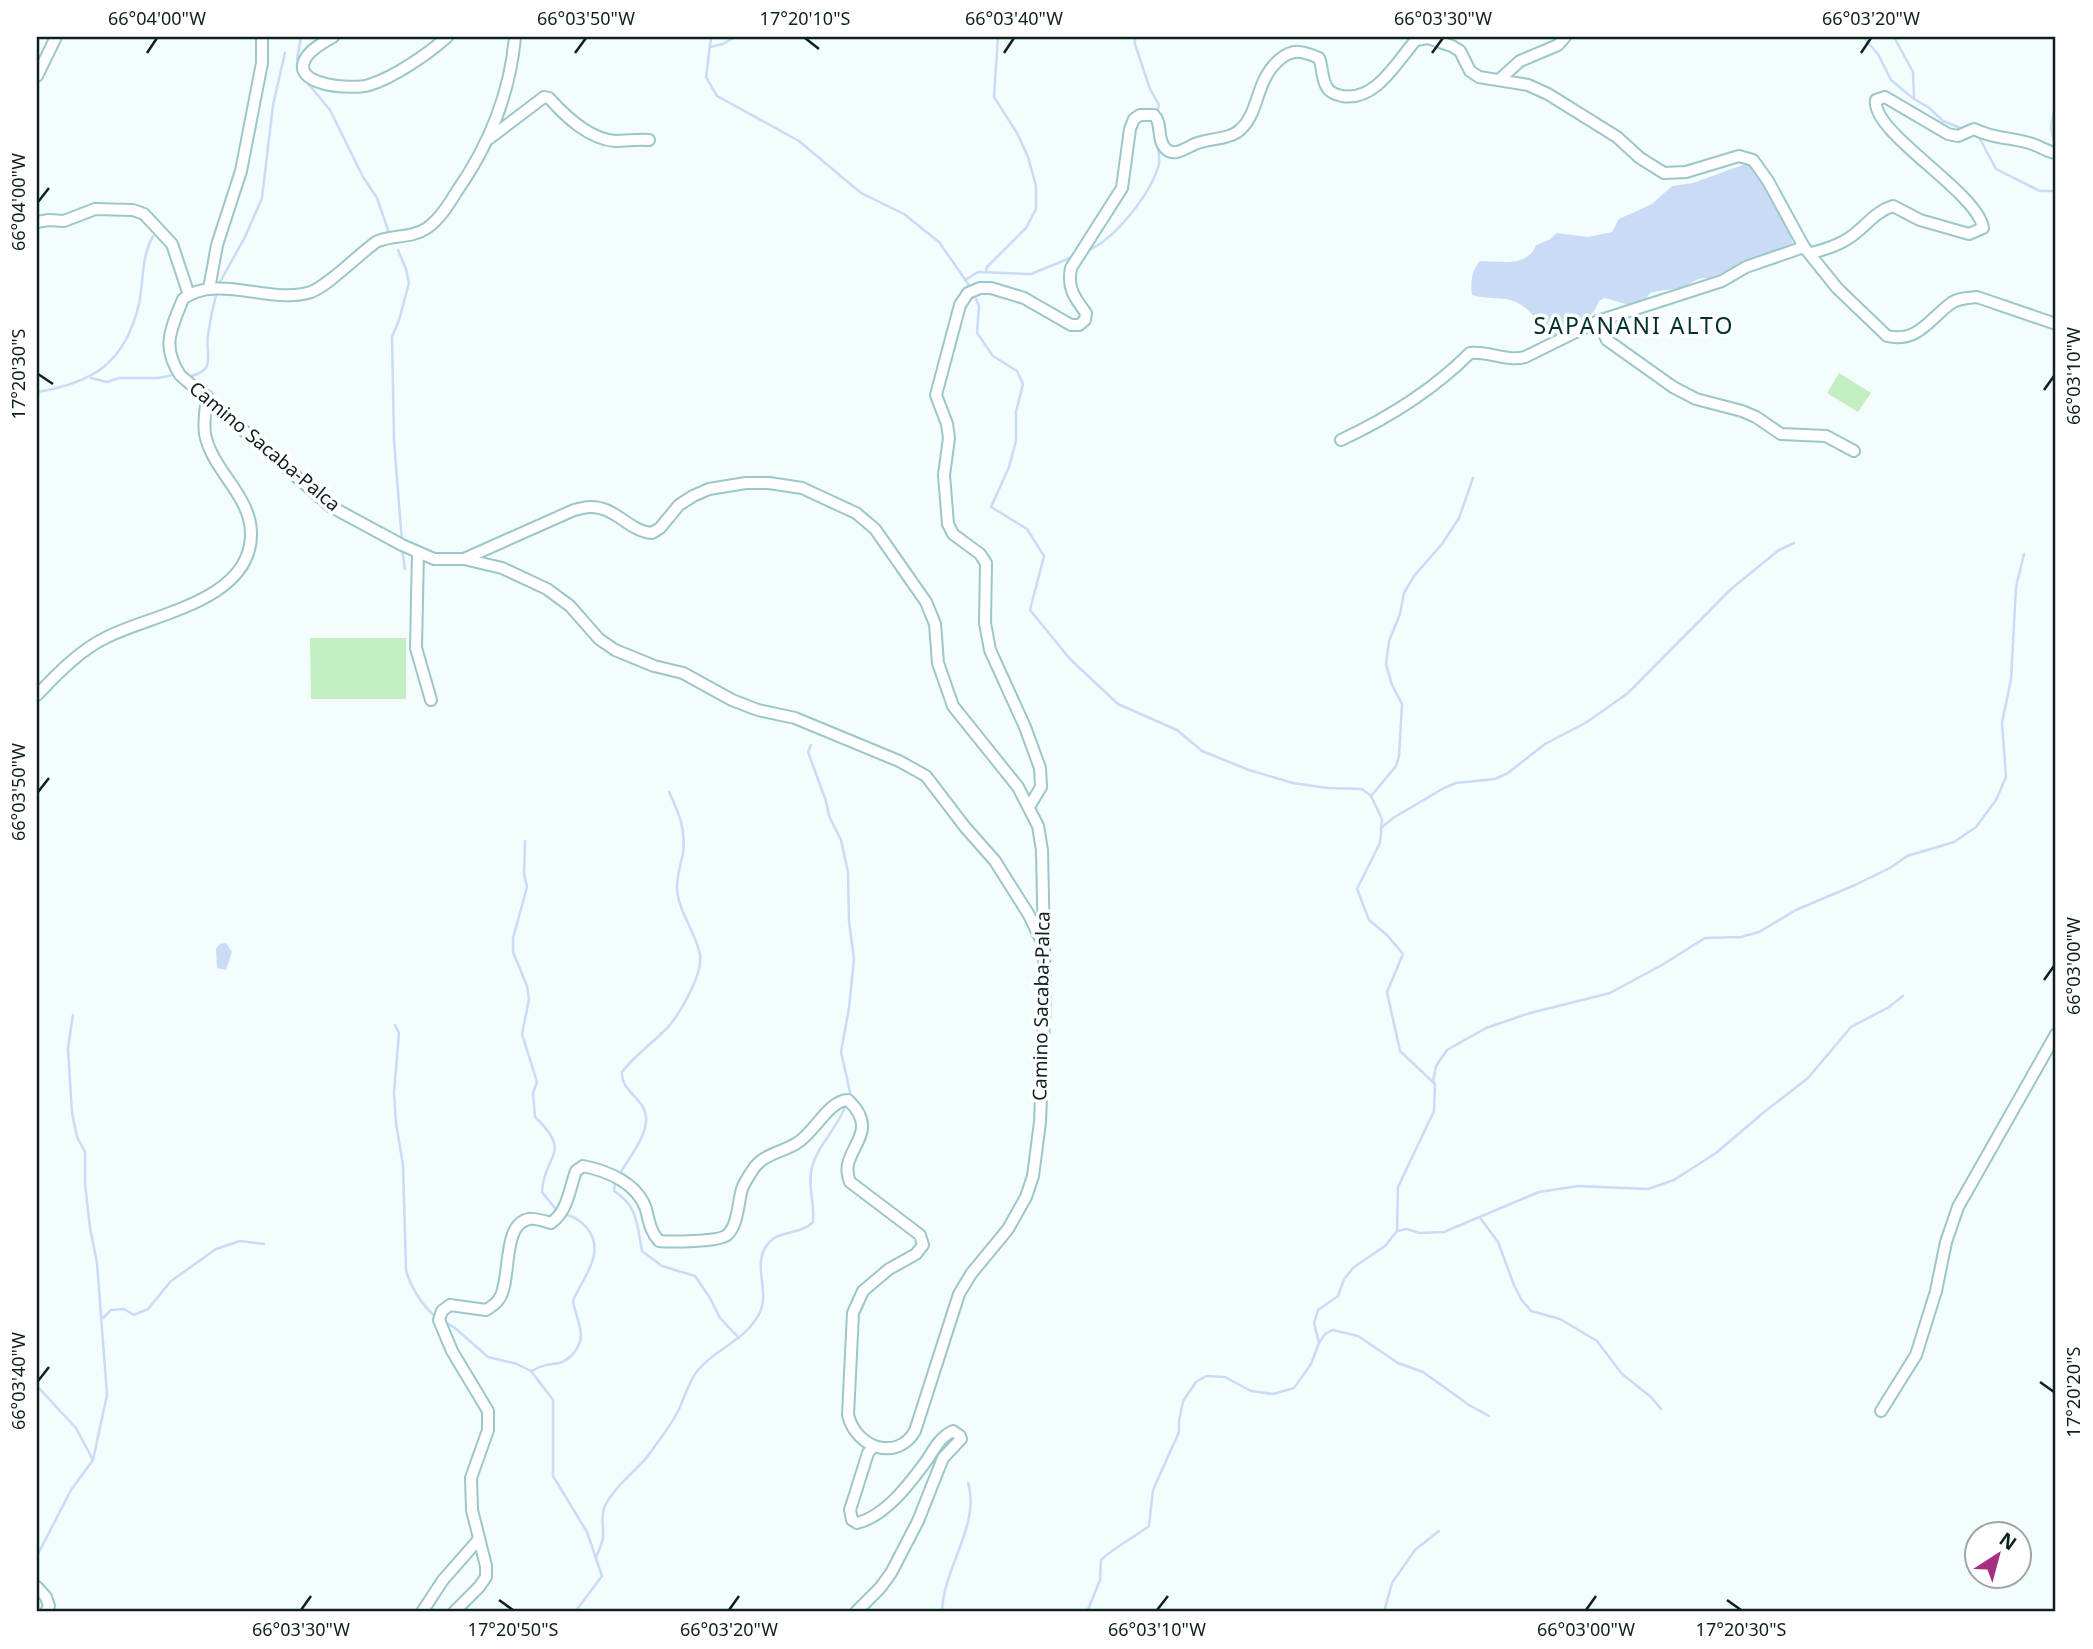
<svg xmlns="http://www.w3.org/2000/svg" width="2093" height="1649" font-family="'Noto Sans',sans-serif">
<rect width="100%" height="100%" fill="#f4fdfd"/>
<g fill="#c3eec1">
<polygon points="1839,373 1871,393 1858,412 1827,393"/>
<polygon points="310,638 406,638 406,699 311,699"/>
</g>
<g fill="#c9dbf5">
<path d="M1748 163 1755 167 1788 226 1793 245 1710 278C1691 277 1691 287 1678 288 1669 290 1660 290 1650 293L1642 304H1626L1605 298 1599 301C1594 314 1588 320 1574 322L1569 332 1560 336C1538 329 1534 310 1516 302 1503 296 1486 300 1472 295 1470 284 1472 268 1480 261 1501 261 1527 268 1536 245L1549 240 1557 233 1588 237 1612 232 1619 219 1652 204 1672 186 1693 183Z"/>
<polygon points="226,943 232,952 226,970 217,968 216,948 220,944"/>
</g>
<g fill="none" stroke-linecap="round" stroke-linejoin="round">
<g stroke="#c9dbf5" stroke-width="2.5">
<polyline points="711,37 706,77 717,96 799,141 861,193 904,214 939,242 971,288"/>
<polyline points="1135,37 1135,44 1150,89 1159,105 1157,112"/>
<polyline points="1863,37 1878,54 1891,80 1914,99 1928,107 1943,121 1963,129"/>
<polyline points="1894,37 1913,72 1914,98"/>
<polyline points="710,47 723,44 735,37"/>
<polyline points="299,64 297,59 301,37"/>
<polyline points="305,80 330,110 363,177 377,198 388,230"/>
<path d="M2056 104C2052 118 2048 131 2056 144"/>
<polyline points="1972,134 1980,139 1996,169 2040,191 2056,191"/>
<polyline points="398,250 406,269 409,283 399,320 392,337 394,440 402,542"/>
<path d="M1087 251C1115 239 1151 194 1159 164 1161 152 1155 138 1153 126L1154 122"/>
<polyline points="986,272 987,267 1026,228 1036,209 1036,186 1028,157 1017,133 994,97 998,37"/>
<polyline points="965,280 978,272 1031,274 1075,256"/>
<polyline points="220,282 245,237 262,198 273,105 285,53"/>
<path d="M974 294 979 306 977 333 993 356 1017 371 1023 384 1016 412V441L1009 467 991 507 1027 529 1044 556 1030 610 1070 659 1118 704 1177 730 1202 751 1249 770 1293 783 1327 788 1362 789 1371 796 1382 819 1380 843 1357 889 1369 920 1387 935 1403 954 1387 992 1400 1051 1435 1084 1434 1111 1398 1187 1397 1231 1385 1246 1354 1267 1344 1279 1338 1296 1318 1310 1314 1323 1319 1343 1311 1364 1294 1388 1273 1394 1251 1391 1225 1377 1206 1376 1196 1382 1183 1401 1179 1421V1432L1153 1490 1149 1526C1132 1539 1117 1545 1101 1560L1100 1580 1087 1612"/>
<path d="M191 376C217 370 205 354 208 335 210 322 212 309 216 296"/>
<polyline points="91,378 107,382 119,378 158,378 173,375"/>
<path d="M37 392C93 383 125 363 139 304 144 280 141 257 153 236"/>
<polyline points="402,549 405,569"/>
<polyline points="811,745 808,752 826,801 829,816 841,840 848,872 849,921 854,959 849,1008 841,1052 850,1092 849,1098"/>
<polyline points="1372,795 1396,766 1399,756 1402,704 1392,685 1386,664 1389,641 1400,614 1404,593 1414,576 1442,544 1459,518 1473,478"/>
<polyline points="1381,828 1393,818 1444,788 1456,783 1495,779 1508,773 1545,744 1587,722 1628,693 1731,589 1779,550 1794,543"/>
<path d="M525 841 524 874 527 887 513 938V952L527 986 529 999 522 1034 537 1082 533 1093 535 1117C574 1154 543 1155 542 1192L558 1212"/>
<path d="M395 1025 399 1033 394 1093 396 1123 403 1165 406 1270C410 1286 423 1307 436 1317"/>
<polyline points="1433,1082 1436,1066 1447,1050 1486,1028 1530,1013 1610,993 1662,965 1705,938 1741,937 1759,932 1796,910 1855,885 1890,868 1907,856 1954,842 1976,827 1996,800 2006,777 2002,723 2011,679 2016,587 2024,554"/>
<path d="M618 1177C627 1160 645 1140 646 1121 648 1099 620 1092 622 1072 634 1056 650 1045 664 1031 678 1018 703 975 700 955 696 932 679 913 677 890 676 878 681 865 683 853 686 829 679 813 669 792"/>
<path d="M615 1182 614 1191C638 1206 637 1225 642 1251L662 1266 695 1276 710 1298 720 1318 739 1338"/>
<polyline points="1481,1219 1498,1242 1514,1285 1521,1299 1531,1311 1560,1319 1597,1341 1622,1374 1651,1397 1661,1409"/>
<polyline points="1397,1231 1407,1229 1419,1233 1444,1232 1539,1192 1578,1186 1648,1189 1674,1180 1716,1153 1763,1113 1808,1078 1851,1027 1889,1007 1903,996"/>
<polyline points="103,1318 111,1310 124,1309 134,1315 148,1309 171,1281 216,1249 240,1241 264,1244"/>
<polyline points="442,1320 455,1328 488,1357 517,1364 531,1371 553,1400 553,1476 587,1532 602,1576 575,1612"/>
<polyline points="1319,1343 1325,1334 1333,1330 1358,1336 1398,1363 1423,1372 1469,1405 1489,1416"/>
<path d="M532 1371C541 1365 548 1365 559 1363 564 1362 569 1358 573 1354 589 1336 576 1321 573 1301 582 1278 607 1253 587 1228 581 1221 573 1216 564 1214"/>
<polyline points="37,1386 76,1428 93,1460"/>
<polyline points="37,1556 71,1490 93,1460 107,1395 97,1263 90,1228 85,1183 85,1152 77,1137 72,1113 68,1048 73,1015"/>
<path d="M596 1558C598 1551 602 1545 603 1537 604 1527 600 1516 605 1506 615 1485 637 1471 650 1453 659 1440 670 1427 677 1413 685 1398 687 1384 698 1370 716 1348 747 1340 760 1312 770 1291 752 1265 767 1245 778 1229 799 1236 813 1222 815 1203 807 1186 812 1167 818 1144 839 1127 846 1104"/>
<path d="M942 1612C943 1568 981 1524 968 1483"/>
<polyline points="1384,1612 1392,1583 1415,1550 1439,1531"/>
</g>
<defs>
<g id="minor">
<path d="M333 37C324 42 314 47 307 56 286 86 353 90 369 85 393 78 428 54 447 37"/>
<polyline points="37,76 56,37"/>
<polyline points="1500,79 1520,61 1558,45 1565,37"/>
<path d="M490 138 544 97 549 98C566 117 589 139 615 141 627 141 638 139 649 140"/>
<polyline points="37,222 49,220 64,221 95,209 133,210 144,214 172,244 189,295"/>
<path d="M1811 253C1827 249 1843 244 1857 232 1869 222 1877 211 1893 206L1920 220 1969 234 1983 228C1978 192 1871 133 1876 100L1885 97 1948 134 1958 136 1974 129C1995 140 2015 137 2035 145 2043 148 2048 152 2056 153"/>
<polyline points="209,289 217,245 241,171 262,63 262,37"/>
<polyline points="1598,321 1607,340 1673,387 1696,399 1742,411 1756,417 1781,434 1826,436 1854,451"/>
<path d="M1341 440C1388 418 1433 390 1470 353 1490 351 1507 362 1525 357L1598 321 1722 281 1746 267 1804 247"/>
<polyline points="418,552 416,648 431,700"/>
<polyline points="464,559 502,568 547,589 570,606 599,639 615,650 654,666 683,673 732,700 758,710 795,718 899,761 926,776 965,827 995,861 1029,915 1040,938"/>
<path d="M37 695C57 674 80 650 107 637 153 614 250 601 251 535 252 496 212 471 205 434 203 422 206 408 207 396"/>
<path d="M1029 807 1041 787 1040 768 1025 727 990 650 985 623 986 563 980 554 953 534 948 524 944 475 949 438 947 424 936 395 960 305 968 293 980 288H991L1024 298 1071 325H1079L1085 320 1086 313C1074 297 1067 288 1071 268L1122 188 1130 129 1134 119 1140 115H1154C1163 124 1156 140 1166 149 1174 157 1186 148 1195 144 1209 138 1230 140 1241 129 1260 111 1255 81 1279 60 1293 48 1303 51 1319 58 1323 67 1321 80 1328 89 1331 93 1337 95 1342 96 1376 102 1397 61 1416 40L1428 38 1452 46 1460 51 1470 71 1479 77 1528 85 1548 94 1617 137 1640 158 1664 173 1686 172 1739 156 1753 160 1768 181 1804 247 1837 288 1887 336C1917 343 1929 320 1950 304 1957 298 1968 298 1977 297L2056 324"/>
<polyline points="1881,1411 1916,1355 1936,1291 1946,1242 1958,1207 2056,1034"/>
<polyline points="37,1587 46,1597 49,1606 46,1612"/>
<polyline points="422,1612 443,1580 479,1539"/>
<path d="M454 1612 479 1587 486 1577V1566L472 1510 471 1478 488 1430V1411L452 1351 439 1320 442 1311 450 1305 486 1310C491 1307 496 1304 499 1299 512 1281 501 1224 529 1219 535 1218 544 1221 551 1223 568 1211 569 1190 576 1171L583 1166C608 1171 637 1183 646 1209 649 1221 650 1231 659 1241 670 1242 719 1242 727 1235 738 1226 738 1202 742 1189 744 1183 748 1177 752 1171 762 1154 781 1153 797 1143 814 1133 829 1100 848 1100 885 1135 836 1150 850 1182L920 1235 923 1245 916 1254 889 1269 863 1291 853 1313 848 1415C856 1448 897 1462 915 1431L959 1294 971 1274 1008 1229 1026 1197 1033 1176 1040 1122 1045 996 1042 850 1038 826 1018 787 953 706 938 663 935 624 926 602 875 529 856 513 802 488 769 483H746L709 489 693 496 679 505 660 528 652 533C630 532 615 506 590 507 585 507 579 509 574 510L464 559H434L402 545 330 506 180 375C161 346 171 329 183 299 217 273 271 305 311 292 329 285 358 255 376 242 392 234 411 239 427 228 440 219 449 204 457 191 489 145 510 93 515 37"/>
<path d="M856 1612 880 1588 891 1573 918 1521 943 1458 961 1439 960 1436 953 1431C940 1437 934 1449 927 1460 910 1483 886 1516 857 1523L852 1520 850 1510 868 1453 874 1446"/>
</g>
</defs>
<use href="#minor" stroke="#9cc7c9" stroke-width="14"/>
<use href="#minor" stroke="#fff" stroke-width="10"/>
</g>
<path fill="none" stroke="#0f2021" stroke-width="2.5" d="M805 38 819 49M147 53 157 38M575 53 586 38M1004 53 1014 38M1432 53 1443 38M1861 53 1871 38M38 202 49 188M38 374 53 384M2044 390 2054 376M38 792 49 778M2044 980 2054 966M38 1381 49 1367M2040 1382 2054 1392M499 1600 513 1610M1727 1600 1741 1610M301 1610 311 1596M729 1610 739 1596M1157 1610 1168 1596M1586 1610 1596 1596"/>
<g text-anchor="middle" dominant-baseline="central" stroke-width="7" stroke-linejoin="round" paint-order="stroke">
<g font-size="19" fill="#0f2021" stroke="#fff">
<text transform="translate(265 446) rotate(40)">Camino Sacaba-Palca</text>
<text transform="translate(1041 1006) rotate(-89)">Camino Sacaba-Palca</text>
</g>
<g font-size="23" letter-spacing="2" fill="#033032" stroke="#fff">
<text x="1634" y="325">SAPANANI ALTO</text>
</g>
</g>
<rect width="2093" height="1649" fill="none" stroke="#ffffff" stroke-width="77"/>
<g transform="translate(1998 1555) rotate(36)"><circle r="33" fill="#ffffff" stroke="#9fa6a6" stroke-width="2"/>
<path d="M0-5L12 26L0 18L-12 26Z" fill="#a82e82"/>
<text y="-10" font-size="19" font-weight="bold" text-anchor="middle" fill="#0f2021">N</text>
</g>
<rect x="38" y="38" width="2016" height="1572" fill="none" stroke="#0f2021" stroke-width="2.5"/>
<g font-size="18" text-anchor="middle" fill="#0f2021">
<text x="157" y="25">66°04'00"W</text>
<text x="586" y="25">66°03'50"W</text>
<text x="805" y="25">17°20'10"S</text>
<text x="1014" y="25">66°03'40"W</text>
<text x="1443" y="25">66°03'30"W</text>
<text x="1871" y="25">66°03'20"W</text>
<text transform="translate(19 202) rotate(-90)" y="6">66°04'00"W</text>
<text transform="translate(19 374) rotate(-90)" y="6">17°20'30"S</text>
<text transform="translate(2074 376) rotate(-90)" y="6">66°03'10"W</text>
<text transform="translate(19 792) rotate(-90)" y="6">66°03'50"W</text>
<text transform="translate(2074 966) rotate(-90)" y="6">66°03'00"W</text>
<text transform="translate(19 1381) rotate(-90)" y="6">66°03'40"W</text>
<text transform="translate(2074 1392) rotate(-90)" y="6">17°20'20"S</text>
<text x="301" y="1636">66°03'30"W</text>
<text x="513" y="1636">17°20'50"S</text>
<text x="729" y="1636">66°03'20"W</text>
<text x="1157" y="1636">66°03'10"W</text>
<text x="1586" y="1636">66°03'00"W</text>
<text x="1741" y="1636">17°20'30"S</text>
</g>
</svg>
